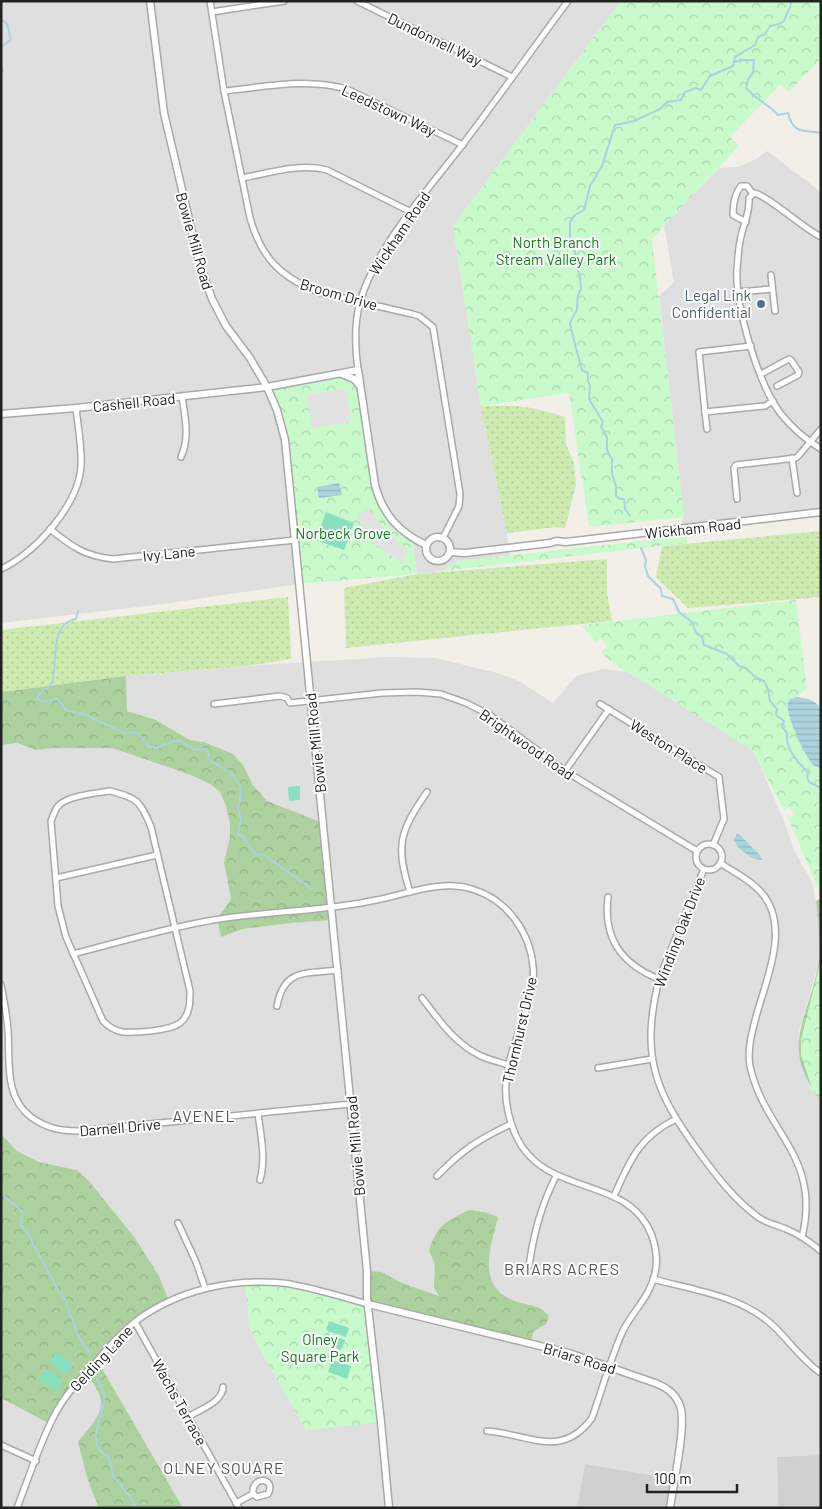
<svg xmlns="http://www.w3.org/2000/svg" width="822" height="1509" font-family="Barlow,sans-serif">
<defs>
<pattern id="grass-dots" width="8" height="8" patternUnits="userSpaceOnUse" patternTransform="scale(1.25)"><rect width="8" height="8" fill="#cdebb0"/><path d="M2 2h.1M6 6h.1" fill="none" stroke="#b0c997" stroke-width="1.8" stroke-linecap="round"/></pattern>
<pattern id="forest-crowns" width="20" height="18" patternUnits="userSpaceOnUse" patternTransform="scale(1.25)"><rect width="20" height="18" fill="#add19e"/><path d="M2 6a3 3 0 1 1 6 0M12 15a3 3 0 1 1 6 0" fill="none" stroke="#95b388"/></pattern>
<pattern id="park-crowns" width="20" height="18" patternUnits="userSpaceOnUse" patternTransform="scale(1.25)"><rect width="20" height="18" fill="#c8facc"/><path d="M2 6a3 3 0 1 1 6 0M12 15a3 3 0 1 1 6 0" fill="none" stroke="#acd6af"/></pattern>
<pattern id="water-rules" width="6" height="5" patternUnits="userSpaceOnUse" patternTransform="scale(1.25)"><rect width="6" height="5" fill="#aad3df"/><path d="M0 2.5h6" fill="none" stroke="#92b5bf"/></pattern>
</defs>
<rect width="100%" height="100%" fill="#f2efe9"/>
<g fill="#e0dfdf" fill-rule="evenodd">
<polygon points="1,1 621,1 453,226 481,406 507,533 510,556 459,561 442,571 417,574 412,538 281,422 299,584 163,604 1,623"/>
<polygon points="767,151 821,192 821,513 678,529 684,517 659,296 674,282 664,226 719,168 738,167 756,159"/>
<path d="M387 657 436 658 501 674 519 681 553 703 576 676 603 669 628 672 744 740 756 756 785 824 795 852 812 882 816 901 820 938 818 965 799 1031 802 1067 811 1089 821 1101V1455L777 1457 778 1508H670L674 1479 585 1464 577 1508H183L97 1360 159 1276 135 1238 89 1181 77 1170 39 1162 17 1151 1 1134V745L17 743 36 750 53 748H112L191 775 210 784 220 792 226 806 230 823V837L224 862 231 899 217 919 221 937 243 929 291 923 333 920 323 824 267 801 253 785 243 765 204 742 190 740 156 720 127 711 126 676 247 666ZM244 1283 306 1430 256 1342 249 1326 248 1305Z"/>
<polygon points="86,1373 100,1396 101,1404 98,1416 87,1430 88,1481 99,1508 17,1508 55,1416"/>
<polygon points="1,1398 50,1424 17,1508 1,1508"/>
</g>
<g fill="#d0d0d0">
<polygon points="821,1455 821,1508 778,1508 777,1457"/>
<polygon points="585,1464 674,1479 670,1508 577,1508"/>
</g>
<g fill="url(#grass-dots)">
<polygon points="481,406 519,406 537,409 565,417 566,444 574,463 576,484 565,528 556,527 507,533"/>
<polygon points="821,531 821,597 688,608 656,577 662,546"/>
<polygon points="607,559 607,592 612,621 346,648 344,588 417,574"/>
<polygon points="288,597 291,659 247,666 126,676 1,692 1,630"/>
</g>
<g fill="url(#forest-crowns)">
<polygon points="126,676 127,711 156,720 190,740 204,742 233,754 243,765 253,785 267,801 323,823 333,920 291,923 243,929 221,937 217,919 231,899 224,862 230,837 230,823 226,806 220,792 210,784 191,775 112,748 53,748 36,750 17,743 1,745 1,692"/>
<path d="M821 898V1101C779 1045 807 1024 818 966 822 945 818 922 816 901Z"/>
<path d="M1 1134 17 1151 39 1162 77 1170 89 1181 135 1238 159 1276 169 1301 135 1322 97 1360 183 1508H99L88 1481 78 1442C87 1429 105 1414 100 1397 98 1389 90 1380 86 1373L50 1424 1 1398Z"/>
<path d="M469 1210 484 1212 498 1217C490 1249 475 1289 518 1302 530 1306 541 1305 549 1316L546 1324 534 1331 530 1343 368 1304 367 1271 382 1272 402 1283 439 1296 434 1287 435 1265 429 1250C438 1224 445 1222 469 1210Z"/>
</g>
<g fill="url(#park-crowns)">
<polygon points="621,1 821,1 821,58 789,92 780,85 730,137 739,146 652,239 684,517 589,527 569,393 481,406 453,226"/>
<polygon points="358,370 375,485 385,512 412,538 417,574 299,584 285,440 267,387"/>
<polygon points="687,536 687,543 442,571 459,561"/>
<polygon points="796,600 807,689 794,698 789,710 811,764 821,769 821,895 788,818 794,814 790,807 784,810 752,750 608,660 601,652 607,647 601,638 595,642 582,625"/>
<polygon points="821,959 821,1100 812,1088 801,1055 801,1040"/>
<polygon points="244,1282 284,1284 368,1304 381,1422 306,1430 256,1342 249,1326 248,1305"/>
</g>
<g fill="#88e0be">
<polygon points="326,512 354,523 344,550 316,540"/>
<polygon points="300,786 300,800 289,801 288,787"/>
<polygon points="329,1321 349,1328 346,1337 326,1330"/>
<polygon points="325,1333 345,1340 341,1350 321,1342"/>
<polygon points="56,1352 74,1364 66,1375 49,1362"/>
<polygon points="332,1360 351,1366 347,1379 328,1372"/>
<polygon points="46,1369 63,1380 56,1391 38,1379"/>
</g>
<g fill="#e2e2e2">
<polygon points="346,389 351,422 312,428 307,395"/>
<polygon points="369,509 385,530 408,550 401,563 375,544 367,534 357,516"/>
</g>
<g fill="url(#water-rules)">
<polygon points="339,483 342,495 319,498 317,487"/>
<path d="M798 697C809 699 815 700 821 709V768C818 767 816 767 813 765 806 758 784 712 788 702 790 698 794 698 798 697Z"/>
<path d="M737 834 740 835 760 855 762 860C752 860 737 849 734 840Z"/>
</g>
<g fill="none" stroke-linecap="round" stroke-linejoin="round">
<g stroke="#aad3df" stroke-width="2">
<polyline points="1,19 7,24 11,40 1,47"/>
<path d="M734 62 741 60H754L753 72 748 80 746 88C756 99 769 105 778 115L788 113C793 134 803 130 821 133"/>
<polyline points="1,67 3,70 1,73"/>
<path d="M630 516 625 509 624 499H620L616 496V486L612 474V459L607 450V437L601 427 603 422 589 399 590 386 588 381V373L582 370C580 363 570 326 570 323 571 318 576 314 577 309 578 302 576 295 581 289L580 276 577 268V259L570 236V222L575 215 584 210 590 186 602 166 615 125 634 121 660 109 667 102 681 100 685 92 696 88 701 90 710 76 733 66 735 57 755 45 758 37 765 34 770 26 779 24 784 21C786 13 791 9 791 1"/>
<path d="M641 548 646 560 645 566 648 576 661 589 662 596 673 599 679 612 693 623C694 630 695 633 702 637L704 645 727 654 739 666 746 668 755 677 764 681 768 689 770 701 777 709 776 715 784 721 782 727 787 733C785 749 798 762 808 773L807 777 809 782 821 788"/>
<path d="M78 611 76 619C49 623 58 664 52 682 50 689 45 688 41 692 39 694 38 696 37 699L43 701 57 699 67 711 84 714 125 733 134 732 141 737 148 746 157 748 165 744 180 740 195 750 205 749 209 754 208 759 231 773 240 785V801L238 808 241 819 238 834 244 837 254 854 264 855 312 889"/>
<polyline points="1,1194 22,1211 21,1225 27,1232 58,1290 65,1299 78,1336 90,1354"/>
<path d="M97 1379C100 1385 105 1391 104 1397 104 1419 83 1444 109 1457L113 1476 132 1499 135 1508"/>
</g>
<defs>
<g id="minor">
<path d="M210 1 224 91 250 218C261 257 280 277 318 292L412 314 419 316 433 327 460 494 459 506 443 538"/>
<polyline points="357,1 512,77"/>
<polyline points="212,12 284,1"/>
<path d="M224 91C265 87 309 77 349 90L463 145"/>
<path d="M242 178C269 173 300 163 327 170L411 212"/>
<path d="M746 222 733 215C733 206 735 193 741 186H747L753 194"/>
<path d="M821 237C804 229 767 195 754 193L749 198C750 216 742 225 740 242 738 250 738 260 737 269 735 306 758 384 781 414 792 428 805 439 821 449"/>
<polyline points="771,275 775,311"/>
<polyline points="738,292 772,289"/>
<polyline points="751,346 699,352 705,412 765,406 773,401"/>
<path d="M358 370C355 348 354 324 360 302 375 249 426 192 460 148 497 99 532 50 568 1"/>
<polyline points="761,374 789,359 791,360 799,372 798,375 777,386"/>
<polyline points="705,412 707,429"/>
<path d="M181 457C190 437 185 417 182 397"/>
<polyline points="792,458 797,493"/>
<polyline points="737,499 734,468 736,465 796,458 800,454 821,429"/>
<path d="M50 529C72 547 85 556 113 559L295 540"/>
<path d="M1 569C35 554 79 504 81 466 82 447 78 427 76 408"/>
<polyline points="214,704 280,696 287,698 290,703 382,693 417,692 441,694 466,703 490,715 565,771 697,851"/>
<polyline points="600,704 719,777 724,819 713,845"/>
<polyline points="565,771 609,709"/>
<path d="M110 791C137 798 140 800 151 827L190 991C190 1003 190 1015 180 1023 169 1031 136 1033 123 1032 115 1031 108 1026 103 1021L66 937 58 906 51 821C53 816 55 810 58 806 67 796 96 793 110 791Z"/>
<circle cx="709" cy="857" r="13"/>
<path d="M720 863C734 872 749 879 760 891 792 925 766 979 756 1017 752 1032 747 1050 750 1066 764 1132 822 1156 802 1237"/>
<path d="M704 869 659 979C640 1058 655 1092 701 1155 718 1178 735 1200 758 1217 766 1223 777 1225 786 1229 799 1234 810 1242 821 1251"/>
<polyline points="56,878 157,855"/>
<path d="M410 892C395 845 400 831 427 792"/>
<path d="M608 897C603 938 621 964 659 979"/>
<path d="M73 954C120 942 166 928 213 920 265 911 319 912 371 901 406 895 440 878 475 890 508 901 530 933 533 966 535 983 530 998 525 1013 510 1059 495 1088 516 1136 545 1199 628 1173 652 1236 656 1248 658 1261 655 1273 650 1298 632 1311 622 1333 610 1360 602 1390 592 1418 561 1460 529 1434 487 1431"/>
<path d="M1 985C4 1000 7 1016 8 1031 10 1061 4 1097 31 1117 46 1128 60 1131 78 1131L351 1104"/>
<path d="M422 998C439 1020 455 1044 481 1056 490 1060 499 1062 508 1065"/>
<path d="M277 1006C284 968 306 974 338 970"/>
<polyline points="598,1068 652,1059"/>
<path d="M258 1114C261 1136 266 1159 260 1180"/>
<path d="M437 1176C462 1150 479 1139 511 1124"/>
<path d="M614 1196C630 1160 639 1137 676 1119"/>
<polyline points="178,1223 196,1262 205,1288"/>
<path d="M529 1266C534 1232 541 1206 556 1176"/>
<path d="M653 1279C692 1290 737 1295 769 1322 787 1337 800 1359 821 1373"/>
<polyline points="135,1322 239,1508"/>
<path d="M188 1417C199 1410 223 1402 223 1387"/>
<polyline points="1,1445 36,1461"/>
<path d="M236 1503 253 1494 257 1497 268 1494C277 1477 251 1475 253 1494"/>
<path d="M17 1508C29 1477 39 1445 54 1416 64 1396 80 1379 96 1362 108 1347 121 1333 136 1321 178 1290 231 1278 283 1283 312 1287 341 1297 368 1304"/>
</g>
<g id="tertiary">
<polyline points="150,1 164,113 199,262 212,299 226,326 250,358 267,387 277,410 285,440 367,1271 367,1298 381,1422 389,1508"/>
<polyline points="342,374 354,379 360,386"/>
<path d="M1 414 76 408 267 387 358 370 375 485C383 515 399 532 426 545"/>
<circle cx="438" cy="549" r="12"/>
<polyline points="450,552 465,553 550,543 556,541 566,542 821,512"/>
<path d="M368 1304 569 1353 655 1383C666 1387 676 1394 680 1406 687 1423 673 1486 670 1508"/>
</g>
</defs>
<use href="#minor" stroke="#a9a9a9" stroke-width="8"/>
<use href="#tertiary" stroke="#a9a9a9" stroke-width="9"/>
<use href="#minor" stroke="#fff" stroke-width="5"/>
<use href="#tertiary" stroke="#fff" stroke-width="6"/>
</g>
<circle fill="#5c6f8a" stroke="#fff" stroke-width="2" cx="761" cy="304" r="5"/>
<g text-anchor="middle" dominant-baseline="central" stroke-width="4" stroke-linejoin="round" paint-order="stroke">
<g font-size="15" fill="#222" stroke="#fff">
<text transform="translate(435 39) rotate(26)">Dundonnell Way</text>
<text transform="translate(389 110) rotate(25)">Leedstown Way</text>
<text transform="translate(399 233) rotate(-56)">Wickham Road</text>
<text transform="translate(195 241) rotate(74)">Bowie Mill Road</text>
<text transform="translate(339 294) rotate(16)">Broom Drive</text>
<text transform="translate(134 402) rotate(-6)">Cashell Road</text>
<text transform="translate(693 528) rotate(-6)">Wickham Road</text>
<text transform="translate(169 553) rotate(-6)">Ivy Lane</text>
<text transform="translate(315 743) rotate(-96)">Bowie Mill Road</text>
<text transform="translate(527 744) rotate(35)">Brightwood Road</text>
<text transform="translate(669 746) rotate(32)">Weston Place</text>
<text transform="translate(679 932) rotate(-69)">Winding Oak Drive</text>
<text transform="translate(519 1030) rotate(-77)">Thornhurst Drive</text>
<text transform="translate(120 1127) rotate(-5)">Darnell Drive</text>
<text transform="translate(355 1146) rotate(-95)">Bowie Mill Road</text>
<text transform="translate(101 1358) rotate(-47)">Gelding Lane</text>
<text transform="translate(580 1358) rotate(17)">Briars Road</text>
<text transform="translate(180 1402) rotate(61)">Wachs Terrace</text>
</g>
<g font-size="15" fill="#0c8416" stroke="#fff">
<text x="556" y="242">North Branch<tspan x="556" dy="17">Stream Valley Park</tspan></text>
<text x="343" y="533">Norbeck Grove</text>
<text x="320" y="1339">Olney<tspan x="320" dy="17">Square Park</tspan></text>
</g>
<g font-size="15" fill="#4e5e75" stroke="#fff" text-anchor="end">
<text x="751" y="295">Legal Link<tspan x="751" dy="17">Confidential</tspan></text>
</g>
<g font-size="16" letter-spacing="1" fill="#555" stroke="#fff">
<text x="204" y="1115">AVENEL</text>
<text x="562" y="1268">BRIARS ACRES</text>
<text x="224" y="1467">OLNEY SQUARE</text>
</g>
</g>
<rect width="822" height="1509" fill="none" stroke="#222222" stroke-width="5"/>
<path d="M647 1484v8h90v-8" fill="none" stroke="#222222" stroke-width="2.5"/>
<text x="654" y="1484" font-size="15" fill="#222222" stroke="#ffffff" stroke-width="4" paint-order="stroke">100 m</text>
</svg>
